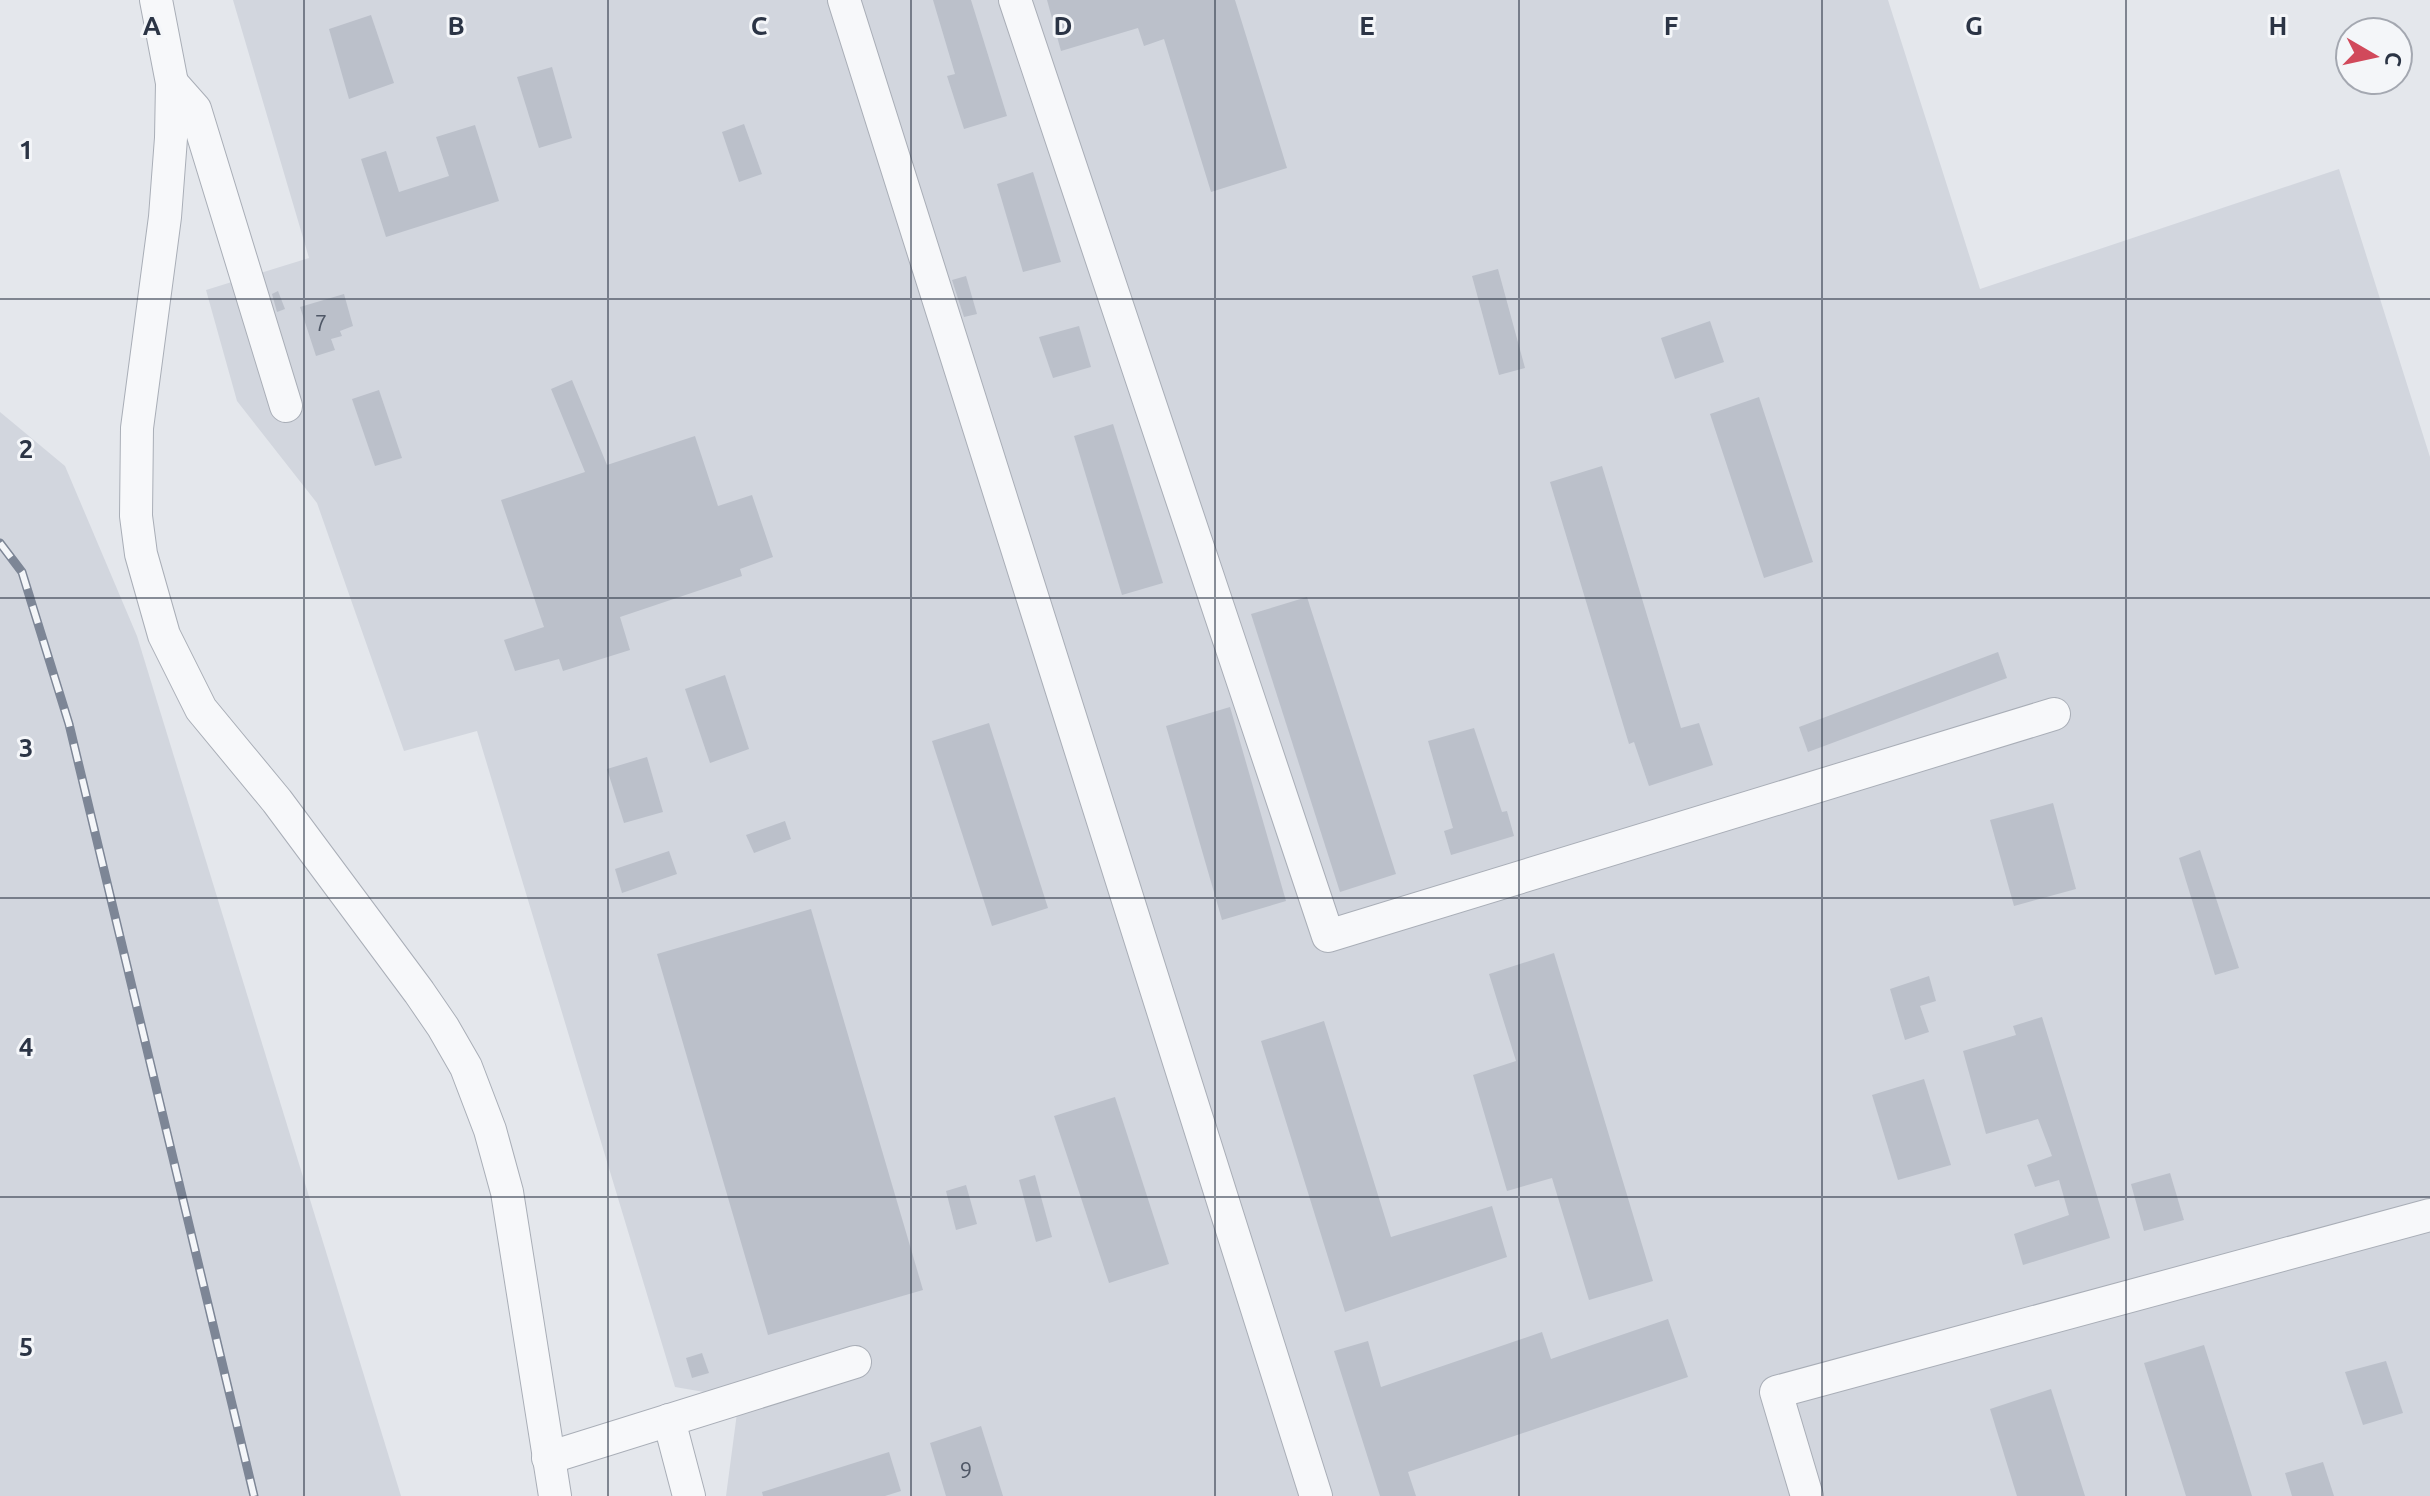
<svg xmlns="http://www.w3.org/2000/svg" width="2430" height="1496" font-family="Ubuntu,sans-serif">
<rect width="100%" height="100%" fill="#e4e7ec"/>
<g fill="#d2d6de">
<polygon points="233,0 1888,0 1980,289 2339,169 2430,457 2430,1496 726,1496 739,1398 675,1387 477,731 404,751 317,503 237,401 206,290 309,258"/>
<polygon points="0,412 65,466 137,636 401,1496 0,1496"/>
</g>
<g fill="#bbc0ca">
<polygon points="933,0 971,0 1007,116 964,129 947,76 955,74"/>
<polygon points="1047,0 1235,0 1287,168 1211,192 1164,39 1144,46 1138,28 1061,51"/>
<polygon points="371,15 394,83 349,99 329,29"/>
<polygon points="552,67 572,138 539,148 517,77"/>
<polygon points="744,124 762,174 739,182 722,132"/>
<polygon points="475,125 499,201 386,237 361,159 386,151 399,192 449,176 436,137"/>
<polygon points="1033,172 1061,262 1023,272 997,184"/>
<polygon points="1498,269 1525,368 1499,375 1472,276"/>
<polygon points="966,276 977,314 964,317 952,280"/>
<polygon points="278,291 285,309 277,312 272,294"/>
<polygon points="344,294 353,326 340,331 342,336 331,339 335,350 316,356 300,307"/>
<polygon points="1710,321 1724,362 1675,379 1661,338"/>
<polygon points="1079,326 1091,367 1053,378 1039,337"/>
<polygon points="572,380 607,465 695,436 718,506 752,495 773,557 740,569 742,576 620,617 630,650 563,671 559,659 515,671 504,640 544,627 501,500 585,472 551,389"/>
<polygon points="379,390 402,458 375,466 352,399"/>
<polygon points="1759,397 1813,562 1764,578 1710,414"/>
<polygon points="1113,424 1163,583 1122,595 1074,436"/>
<polygon points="1602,466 1681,728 1699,723 1713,765 1649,786 1634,742 1629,744 1550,482"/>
<polygon points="1307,597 1396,874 1340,892 1251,614"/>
<polygon points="1998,652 2007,678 1808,752 1799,727"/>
<polygon points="725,675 749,749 710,763 685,689"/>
<polygon points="1230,707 1286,901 1222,920 1166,726"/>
<polygon points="989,723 1048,908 992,926 932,741"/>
<polygon points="1474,728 1502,812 1507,811 1514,836 1451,855 1444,831 1453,828 1428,741"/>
<polygon points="647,757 663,812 624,823 607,769"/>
<polygon points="2053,803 2076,889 2014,906 1990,820"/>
<polygon points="785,821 791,839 754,853 746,835"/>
<polygon points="2200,850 2239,968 2215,975 2179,858"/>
<polygon points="669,851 677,874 622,893 615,869"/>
<polygon points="811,909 923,1290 768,1335 657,954"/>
<polygon points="1554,953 1653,1281 1589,1300 1552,1178 1507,1191 1473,1075 1516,1061 1489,974"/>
<polygon points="1929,976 1936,1001 1920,1006 1929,1032 1905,1040 1890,989"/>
<polygon points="2042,1017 2110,1238 2023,1265 2014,1234 2069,1215 2059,1180 2035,1187 2027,1165 2052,1156 2038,1119 1986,1134 1963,1051 2016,1035 2013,1026"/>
<polygon points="1324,1021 1391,1237 1492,1206 1507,1257 1345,1312 1261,1041"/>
<polygon points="1924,1079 1951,1165 1898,1180 1872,1095"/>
<polygon points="1115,1097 1169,1264 1109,1283 1054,1116"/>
<polygon points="2170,1173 2184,1220 2144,1231 2131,1184"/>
<polygon points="1035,1175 1052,1237 1036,1242 1019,1180"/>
<polygon points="966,1185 977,1224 956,1230 946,1191"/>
<polygon points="1668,1319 1688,1377 1408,1472 1416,1496 1380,1496 1334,1351 1368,1341 1381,1387 1542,1332 1551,1359"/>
<polygon points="2204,1345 2231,1429 2252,1496 2186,1496 2171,1448 2144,1363"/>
<polygon points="702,1353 709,1373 692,1378 686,1358"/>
<polygon points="2386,1361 2403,1413 2363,1425 2345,1372"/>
<polygon points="2051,1389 2085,1496 2017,1496 1990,1409"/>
<polygon points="981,1426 1003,1496 946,1496 930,1443"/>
<polygon points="889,1452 901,1491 885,1496 763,1496 762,1492"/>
<polygon points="2323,1462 2334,1496 2292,1496 2285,1473"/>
</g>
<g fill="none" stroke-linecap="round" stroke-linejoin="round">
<defs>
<g id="minor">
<polyline points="156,0 172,83 171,138 165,217 137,428 136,516 141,554 164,635 201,709 277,801 419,992 443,1027 466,1067 490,1130 507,1192 555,1496"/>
<polyline points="844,0 1316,1496"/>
<polyline points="1015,0 1328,936 2054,714"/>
<polyline points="172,83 195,109 286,406"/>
<polyline points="669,1420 689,1496"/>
<polyline points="548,1458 855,1362"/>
<polyline points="1807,1496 1776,1392 2430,1215"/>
</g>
</defs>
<use href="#minor" stroke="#a9aeb7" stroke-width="34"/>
<use href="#minor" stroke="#f7f8fa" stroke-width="32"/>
<defs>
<polyline id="rail" points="0,543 22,572 69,724 254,1496"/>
</defs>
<use href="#rail" stroke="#7d8696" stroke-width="9"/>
<use href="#rail" stroke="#f4f6f9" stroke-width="6" stroke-dasharray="18" stroke-linecap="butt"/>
</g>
<path fill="none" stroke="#2b3445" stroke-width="2" stroke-opacity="0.55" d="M304 0V1496M608 0V1496M911 0V1496M1215 0V1496M1519 0V1496M1822 0V1496M2126 0V1496M0 299H2430M0 598H2430M0 898H2430M0 1197H2430"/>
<g text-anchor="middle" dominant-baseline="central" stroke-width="6" stroke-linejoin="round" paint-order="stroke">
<g font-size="22" fill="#4f5766">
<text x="321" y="322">7</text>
<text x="966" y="1469">9</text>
</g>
</g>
<g font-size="26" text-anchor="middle" font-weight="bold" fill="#2b3445" stroke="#f4f6f9" stroke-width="6" stroke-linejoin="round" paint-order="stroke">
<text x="152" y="35">A</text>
<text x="456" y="35">B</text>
<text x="759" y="35">C</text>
<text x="1063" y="35">D</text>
<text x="1367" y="35">E</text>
<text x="1671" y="35">F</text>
<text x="1974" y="35">G</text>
<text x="2278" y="35">H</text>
<text x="26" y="159">1</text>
<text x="26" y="458">2</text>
<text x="26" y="757">3</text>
<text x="26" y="1056">4</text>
<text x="26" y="1356">5</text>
</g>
<g transform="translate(2374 56) rotate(99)"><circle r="38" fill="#f4f6f9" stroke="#a4a8b1" stroke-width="2"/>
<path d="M0-6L14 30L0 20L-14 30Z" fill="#d1495b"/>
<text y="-12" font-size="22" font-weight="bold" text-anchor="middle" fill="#2b3445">С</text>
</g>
</svg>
